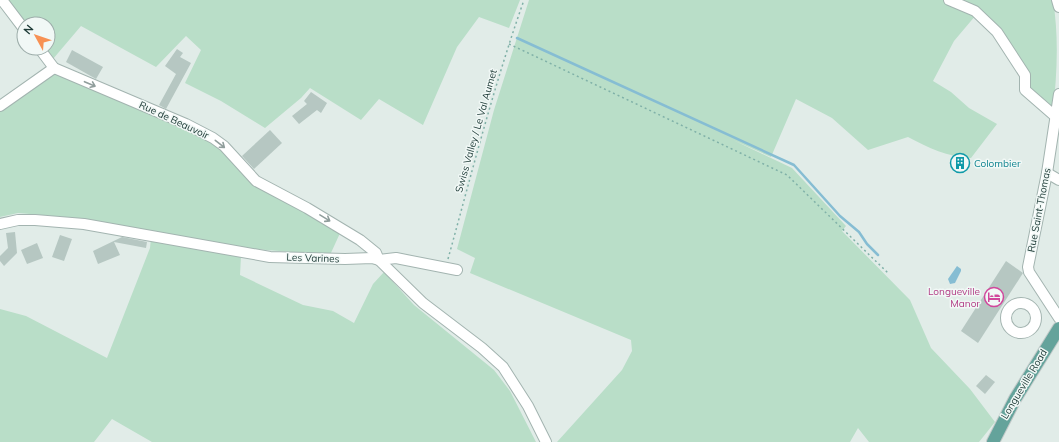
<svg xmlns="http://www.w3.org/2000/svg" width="1059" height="442" font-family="Mulish,sans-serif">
<rect width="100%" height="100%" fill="#e1ece8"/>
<g fill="#b9dec8">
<polygon points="8,0 520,0 509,28 479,17 457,47 423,125 379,99 361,120 310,88 301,98 265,128 221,101 185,83 201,50 186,36 156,67 81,26 53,59 44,48 48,48 48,24 26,24"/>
<path d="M529 0H944L976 15 954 41 933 81 951 92 969 108 997 124 971 158C947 157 929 148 908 137L868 150 832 118 796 99 771 157 733 140 792 168 846 226 842 231 910 300 931 348 970 389 995 422 979 442H869L858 428 850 442H557L622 370 632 351 631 340 470 273 475 258 457 249 494 110Z"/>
<path d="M956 0H1053C1059 37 1057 74 1053 112L1030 92 999 31Z"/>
<polygon points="53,71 211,142 228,155 248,179 341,231 330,255 240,248 88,219 18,213 0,217 0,111"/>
<polygon points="151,238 241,256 240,275 303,305 333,311 354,323 373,284 384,272 414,305 494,370 510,391 536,442 152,442 112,419 94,442 0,442 0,309 26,316 107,358 150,248"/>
</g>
<polygon fill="#86bdd3" points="957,266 961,269 961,271 955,283 950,284 948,279"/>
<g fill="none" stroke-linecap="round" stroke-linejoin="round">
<polyline stroke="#86bdd3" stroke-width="2.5" points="517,38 794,165 840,216 859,232 867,244 878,255"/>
</g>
<g fill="#b6c7c2">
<polygon points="177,49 183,53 180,57 191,63 166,109 159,105 176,74 165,66"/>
<polygon points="72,50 103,67 96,79 66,62"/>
<polygon points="311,92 327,103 321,113 317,110 299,124 292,116 307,104 304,101"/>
<polygon points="270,130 282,143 254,169 242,156"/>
<circle cx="960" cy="163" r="4.5"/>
<polygon points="15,232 17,253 4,266 0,261 0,256 8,248 6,233"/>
<polygon points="60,235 72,239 64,261 52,257"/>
<polygon points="122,237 147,242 146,248 114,242 120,255 98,264 93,251"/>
<polygon points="37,243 43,258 27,264 21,250"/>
<polygon points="1006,261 1023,273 978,343 961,331"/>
<polygon points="986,375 995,382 985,394 976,386"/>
</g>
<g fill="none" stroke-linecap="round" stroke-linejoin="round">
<defs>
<g id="minor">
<polyline points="2,0 24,29"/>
<polyline points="949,0 975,11 997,32 1025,75 1025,90 1056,117"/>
<polyline points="1057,0 1059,7"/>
<polyline points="39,48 54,68 186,124 213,138 224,146 256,181 307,208 360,240 376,253 379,260 396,258 457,270"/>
<polyline points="1059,94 1047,173 1028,267 1029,272 1059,318"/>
<polyline points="0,106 54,68"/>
<polyline points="1047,173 1059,180"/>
<polyline points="0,224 18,220 35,220 84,224 270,257 345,259 372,258 379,260 423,303 482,348 503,367 528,406 546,442"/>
<circle cx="1021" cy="318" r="15"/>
</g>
<polyline id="major" points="993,442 1015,399 1059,328"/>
</defs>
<use href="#minor" stroke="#a3b4b0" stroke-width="12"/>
<use href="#major" stroke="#c1c9c8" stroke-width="14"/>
<g stroke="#80b1a8" stroke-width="1.5" stroke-dasharray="2 3" stroke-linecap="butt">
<polyline points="509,44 787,175 888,273"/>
<path d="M448 259C472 172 494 85 524 0"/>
</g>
<use href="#minor" stroke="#fff" stroke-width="10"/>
<use href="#major" stroke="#64a39b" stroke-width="12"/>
</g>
<defs><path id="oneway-shaft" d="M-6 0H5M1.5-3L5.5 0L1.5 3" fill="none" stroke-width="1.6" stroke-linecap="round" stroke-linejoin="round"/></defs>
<g stroke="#909e9c">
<use href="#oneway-shaft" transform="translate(90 84) rotate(23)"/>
<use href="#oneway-shaft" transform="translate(220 144) rotate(38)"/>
<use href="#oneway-shaft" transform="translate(325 218) rotate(31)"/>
</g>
<defs>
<symbol id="building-ring" viewBox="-11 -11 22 22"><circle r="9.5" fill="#f1f8f6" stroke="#0f9aa8" stroke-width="1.5"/><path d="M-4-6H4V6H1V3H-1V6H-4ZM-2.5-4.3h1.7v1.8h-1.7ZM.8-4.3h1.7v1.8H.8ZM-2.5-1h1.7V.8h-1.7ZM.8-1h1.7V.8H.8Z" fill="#0f9aa8"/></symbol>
<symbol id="hotel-ring" viewBox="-11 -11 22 22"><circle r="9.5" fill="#f1f8f6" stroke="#d1479c" stroke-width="1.5"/><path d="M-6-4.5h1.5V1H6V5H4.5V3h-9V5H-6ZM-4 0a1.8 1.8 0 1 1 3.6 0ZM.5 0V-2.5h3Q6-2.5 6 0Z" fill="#d1479c"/></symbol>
</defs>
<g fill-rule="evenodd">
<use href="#building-ring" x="949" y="152" width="22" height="22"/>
<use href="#hotel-ring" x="983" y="286" width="22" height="22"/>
</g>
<g text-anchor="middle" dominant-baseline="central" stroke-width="3" stroke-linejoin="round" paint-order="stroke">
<g font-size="10" fill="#203d39" stroke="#f1f8f6">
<text transform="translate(174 120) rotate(25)">Rue de Beauvoir</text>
<text transform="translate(476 131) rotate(-74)">Swiss Valley / Le Val Aumet</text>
<text transform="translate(1039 210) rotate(-79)">Rue Saint-Thomas</text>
<text transform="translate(313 258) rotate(2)">Les Varines</text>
<text transform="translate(1024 384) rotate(-59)">Longueville Road</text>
</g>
<g font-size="10" fill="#0d838f" stroke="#f1f8f6" text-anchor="start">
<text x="974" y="163">Colombier</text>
</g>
<g font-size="10" fill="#b23c85" stroke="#f1f8f6" text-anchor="end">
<text x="980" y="291">Longueville<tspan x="980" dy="12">Manor</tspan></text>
</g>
</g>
<g transform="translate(36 36) rotate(310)"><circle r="19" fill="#f1f8f6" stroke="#9dadaa"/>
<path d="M0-3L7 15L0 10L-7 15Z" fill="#f79154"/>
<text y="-6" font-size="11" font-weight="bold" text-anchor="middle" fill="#203d39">N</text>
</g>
</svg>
